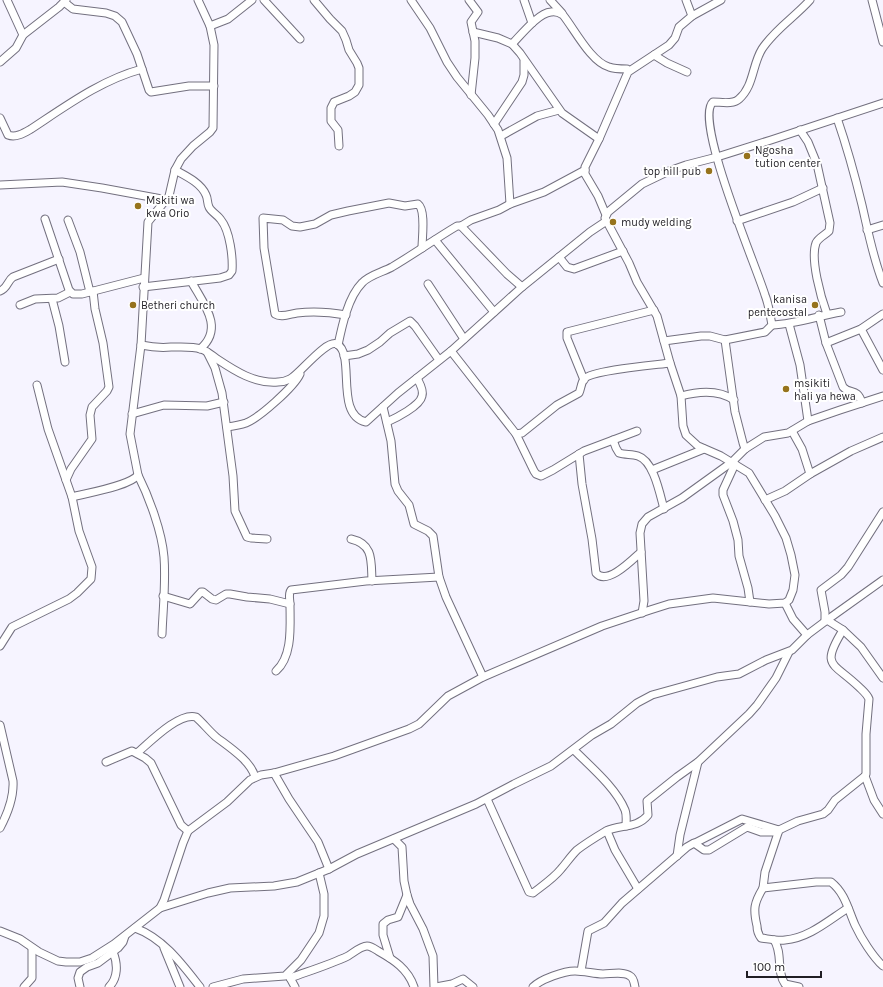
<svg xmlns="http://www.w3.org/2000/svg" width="883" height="987" font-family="Karla,sans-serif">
<rect width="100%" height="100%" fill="#f6f4ff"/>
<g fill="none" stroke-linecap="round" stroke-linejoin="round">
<defs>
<g id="minor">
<polyline points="7,0 23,35"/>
<polyline points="264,0 300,39"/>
<polyline points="314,0 330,19 342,31 346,40 349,50 357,63 359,68 359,85 355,92 349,96 334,102 331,108 331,121 338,130 339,146"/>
<polyline points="411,0 430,28 447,62 457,77 488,115 498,130 507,158 510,204"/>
<polyline points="469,0 478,12 471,22 475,41 475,58 471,95"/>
<polyline points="524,0 532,23"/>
<polyline points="550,0 562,13"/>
<polyline points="686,0 692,16"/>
<polyline points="872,0 883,42"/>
<polyline points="64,2 73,9 106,13 115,16 122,22 137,54 149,90 151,92 189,86 214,86"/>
<polyline points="210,26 228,19 252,0"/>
<polyline points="473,32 498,38 512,44 520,53 562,113 599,139"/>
<path d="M512 44C521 35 538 13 551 12 556 11 560 13 563 15 575 30 591 62 609 67 614 69 621 69 627 69"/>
<polyline points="654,55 667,63 687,72"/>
<polyline points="0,62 16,48 23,35 59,7 66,0"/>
<path d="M0 118 8 135C16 138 24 133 31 129 66 106 101 80 142 69"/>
<path d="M837 118C847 147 855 176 862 205 868 231 873 258 883 283"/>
<polyline points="494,124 522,82 524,75 524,61"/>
<path d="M800 130 808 142 817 164 830 223 829 231C825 235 818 238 816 243 810 259 821 298 827 314"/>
<polyline points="501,136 537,116 559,110"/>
<polyline points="0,185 62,182 102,188 167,200"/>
<polyline points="606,215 598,196 585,174 585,167 599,139 628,72 669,45 675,38 679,27 692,16 721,0"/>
<polyline points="45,219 69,290 73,294 82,294 144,278"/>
<polyline points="68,220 80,252 90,292"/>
<polyline points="737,221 793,202 823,188"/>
<polyline points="461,226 471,220 499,210 510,204 544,192 585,170"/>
<polyline points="867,230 883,225"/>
<polyline points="435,240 494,312"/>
<polyline points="559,257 567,267 574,269 623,251"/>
<path d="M191 281C203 303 225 328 200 349"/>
<polyline points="428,284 464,339"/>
<path d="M143 287 220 278 229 275 232 271C233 258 230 231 221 220 218 215 211 212 209 207 207 203 208 199 206 195 201 183 186 176 175 170"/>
<path d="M0 291C8 288 7 281 13 277L59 259"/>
<polyline points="52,299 59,326 65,362"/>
<polyline points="20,305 35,299 58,298 70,292"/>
<path d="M346 315C329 312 314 311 297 313 290 314 281 318 275 314L264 248 263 218 283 220 292 226 300 227 315 224 331 215 348 211 389 203 405 206 418 204C426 210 422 238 422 248"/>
<path d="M819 315 826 343 843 387C850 395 857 387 862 403"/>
<polyline points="789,324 800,365 808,421"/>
<path d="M772 325C796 324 818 316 841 312"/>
<polyline points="861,329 883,370"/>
<polyline points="725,340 735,412 743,443 745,449"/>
<path d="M664 341 701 336H710L725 340 765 332 772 325C770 315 769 305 765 295 757 268 693 119 713 102 721 102 733 105 739 99 754 86 752 65 762 49 775 29 795 17 810 0"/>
<polyline points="826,343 861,329 883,314"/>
<path d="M141 345C151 347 161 348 171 347 181 347 192 346 201 349 207 351 212 355 217 359 235 371 255 384 278 382 282 382 286 381 290 379 300 374 326 339 337 344 356 355 334 415 366 422L398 393 451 351 522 287 590 232 605 222"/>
<path d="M338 345C342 326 348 297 362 283 369 275 383 272 392 267 414 254 435 239 457 226H461L507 274 522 287"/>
<path d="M451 351 516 434 522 433 557 405 579 393C581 389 581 383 584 379 592 370 655 365 670 363"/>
<polyline points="207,352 215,368 222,393 233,476 235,511 247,537 251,538 267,539"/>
<polyline points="344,356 358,354 368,350 380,342 390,333 410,321 415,326 439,360"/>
<polyline points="584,380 567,338 567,332 654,310"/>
<path d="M681 396C699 391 718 389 734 400"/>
<polyline points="383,407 391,441 395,484 398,491 409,505 414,524 428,531 433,536 439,577 446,597 483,677"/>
<polyline points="132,414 164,405 207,406 224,402"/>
<path d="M387 422C396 418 420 406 422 396 424 390 419 382 417 378"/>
<path d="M227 427C234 426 240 425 246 423 259 418 294 387 300 374"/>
<polyline points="792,431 802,449 810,474"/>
<polyline points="516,434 534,471 536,474 541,476 553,470 584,451 637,431"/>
<path d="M613 440 616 448 619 453C625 455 632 454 638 456 654 461 660 495 664 509"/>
<path d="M579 454 582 484 592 539 596 573C607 586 632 560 641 552"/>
<polyline points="735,464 723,490 723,495 733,521 738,540 739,556 748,588 750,602"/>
<polyline points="652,470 704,449"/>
<path d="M138 475C149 497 162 532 164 557 166 582 163 608 162 634"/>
<polyline points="66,480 71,469 92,439 90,415 92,407 107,391 109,387 103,343 95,309 93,291"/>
<path d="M72 497C87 493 130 486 138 475L130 434 141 345 148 222 169 196 175 170 181 159 193 146 210 132 213 128 214 45 210 26 198 0"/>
<polyline points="765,500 785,491 810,474 851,451 883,437"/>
<path d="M351 539C374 544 371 562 372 581"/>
<polyline points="163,596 190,604 201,592 203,592 212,599 216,600 226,594 230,594 247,597 270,599 290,604"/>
<polyline points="785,603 793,619 807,635"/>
<polyline points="642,613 644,601 640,533 642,524 648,517 682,498 732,462 745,449 764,437 788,433 808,421 840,410 883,396"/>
<polyline points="827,620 843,630 861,647 883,678"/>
<polyline points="825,621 825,612 821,590 841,575 848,567 883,512"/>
<path d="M843 630C820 667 833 662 859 687 863 691 867 694 869 699L866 734V774L865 776 835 800 828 810 823 814 798 821 779 830 765 872 763 888 816 882H831C845 893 848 909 855 925 861 938 873 957 883 966"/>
<polyline points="0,646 12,627 69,599 77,593 91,579 92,567 79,531 72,497 48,429 37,385"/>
<path d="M276 671C293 656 290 625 290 605 290 599 288 594 291 590L366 581 439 577"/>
<path d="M0 725 13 781C14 797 8 813 0 828"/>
<path d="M574 750C591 767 616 788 625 810 627 815 626 821 626 826"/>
<path d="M137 753C150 742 179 712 196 717 203 723 209 731 216 737 229 747 251 761 255 777"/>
<polyline points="106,762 132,751 145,758 151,763 181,825 188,831"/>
<polyline points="274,773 289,799 318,842 329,869"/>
<polyline points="865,776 874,800 883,814"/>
<path d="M487 799 529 892 533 893C542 886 554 878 561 869 567 862 571 856 577 850 586 843 596 837 606 831 620 824 637 829 648 815L647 801 677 777 698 762 749 714 757 705 776 678 789 652"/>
<polyline points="607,831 615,850 638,889"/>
<polyline points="394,839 402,847 404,881 407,895 410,904 423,929 433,956 434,987"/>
<polyline points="695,843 742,819 779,830"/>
<polyline points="677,856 680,835 698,762"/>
<path d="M763 888C754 903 753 909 757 926 757 930 758 934 761 938 769 939 777 941 785 940 809 938 829 920 848 908"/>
<polyline points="160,908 208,893 230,888 274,886 297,882 329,869 357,854 476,804 514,784 551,766 592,735 611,724 637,703 652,695 717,677 739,674 766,660 792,650 807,635 827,620 883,580"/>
<path d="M135 928C163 938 182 964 200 987"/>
<polyline points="0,931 20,939 39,952 58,961 66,962 80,962 92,958 114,944 160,908 164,900 183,843 188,831 227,802 250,780 261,775 274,773 334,756 409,729 419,724 448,696 483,677 602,626 650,610 669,604 713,598 769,604 785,603 789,600 793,590 795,575 791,555 786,538 775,516 749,473 721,456 698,446 686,435 683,426 681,396 670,363 657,316 637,282 629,263 605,218 608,212 642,184 669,171 686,165 717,157 771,140 883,103"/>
<path d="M774 940C783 953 776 971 785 984L799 987"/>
<polyline points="164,948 180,987"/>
<polyline points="390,958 383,935 383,924 388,920 398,917 407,895"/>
<polyline points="581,971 588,931 604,923 622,903 687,847 694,843 704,850 709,850 747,827 761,832 778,832"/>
<polyline points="289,976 295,987"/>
<path d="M290 978C309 971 329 965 348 956 353 953 361 946 367 946 371 946 375 949 378 951 394 960 408 969 414 987"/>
<polyline points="24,987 32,978 32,948"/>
<polyline points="80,987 78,978 80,972 87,967 98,963 118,948 123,942 125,936"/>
<path d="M109 987C118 978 118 964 113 952"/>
<polyline points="213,987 243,979 285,976 301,960 319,933 324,916 324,894 319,873"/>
<polyline points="436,987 452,984 463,979 473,987"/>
<path d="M533 987C541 979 564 971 575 971 585 971 594 974 603 974 611 974 624 971 630 976 634 978 634 983 635 987"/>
</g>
</defs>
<use href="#minor" stroke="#73707f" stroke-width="9"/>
<use href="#minor" stroke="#fff" stroke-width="7"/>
</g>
<g fill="#96731c" stroke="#fff" stroke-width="1.5">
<circle cx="747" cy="156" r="4"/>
<circle cx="709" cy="171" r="4"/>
<circle cx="138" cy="206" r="4"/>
<circle cx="613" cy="222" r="4"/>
<circle cx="133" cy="305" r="4"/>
<circle cx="815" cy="305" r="4"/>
<circle cx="786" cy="389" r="4"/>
</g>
<g text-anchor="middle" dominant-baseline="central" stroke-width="4" stroke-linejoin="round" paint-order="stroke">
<g font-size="11" fill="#201e24" stroke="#fff" text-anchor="start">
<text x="755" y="150">Ngosha<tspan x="755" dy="13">tution center</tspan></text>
<text x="701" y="171" text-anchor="end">top hill pub</text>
<text x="146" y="200">Mskiti wa<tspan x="146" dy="13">kwa Orio</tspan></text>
<text x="621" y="222">mudy welding</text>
<text x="807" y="299" text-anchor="end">kanisa<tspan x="807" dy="13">pentecostal</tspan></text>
<text x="141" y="305">Betheri church</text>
<text x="794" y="383">msikiti<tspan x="794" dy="13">hali ya hewa</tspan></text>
</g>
</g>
<path d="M747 971v6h74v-6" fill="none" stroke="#201e24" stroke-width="2"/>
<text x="753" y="971" font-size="12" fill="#201e24" stroke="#ffffff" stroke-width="3" paint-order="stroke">100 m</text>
</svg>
